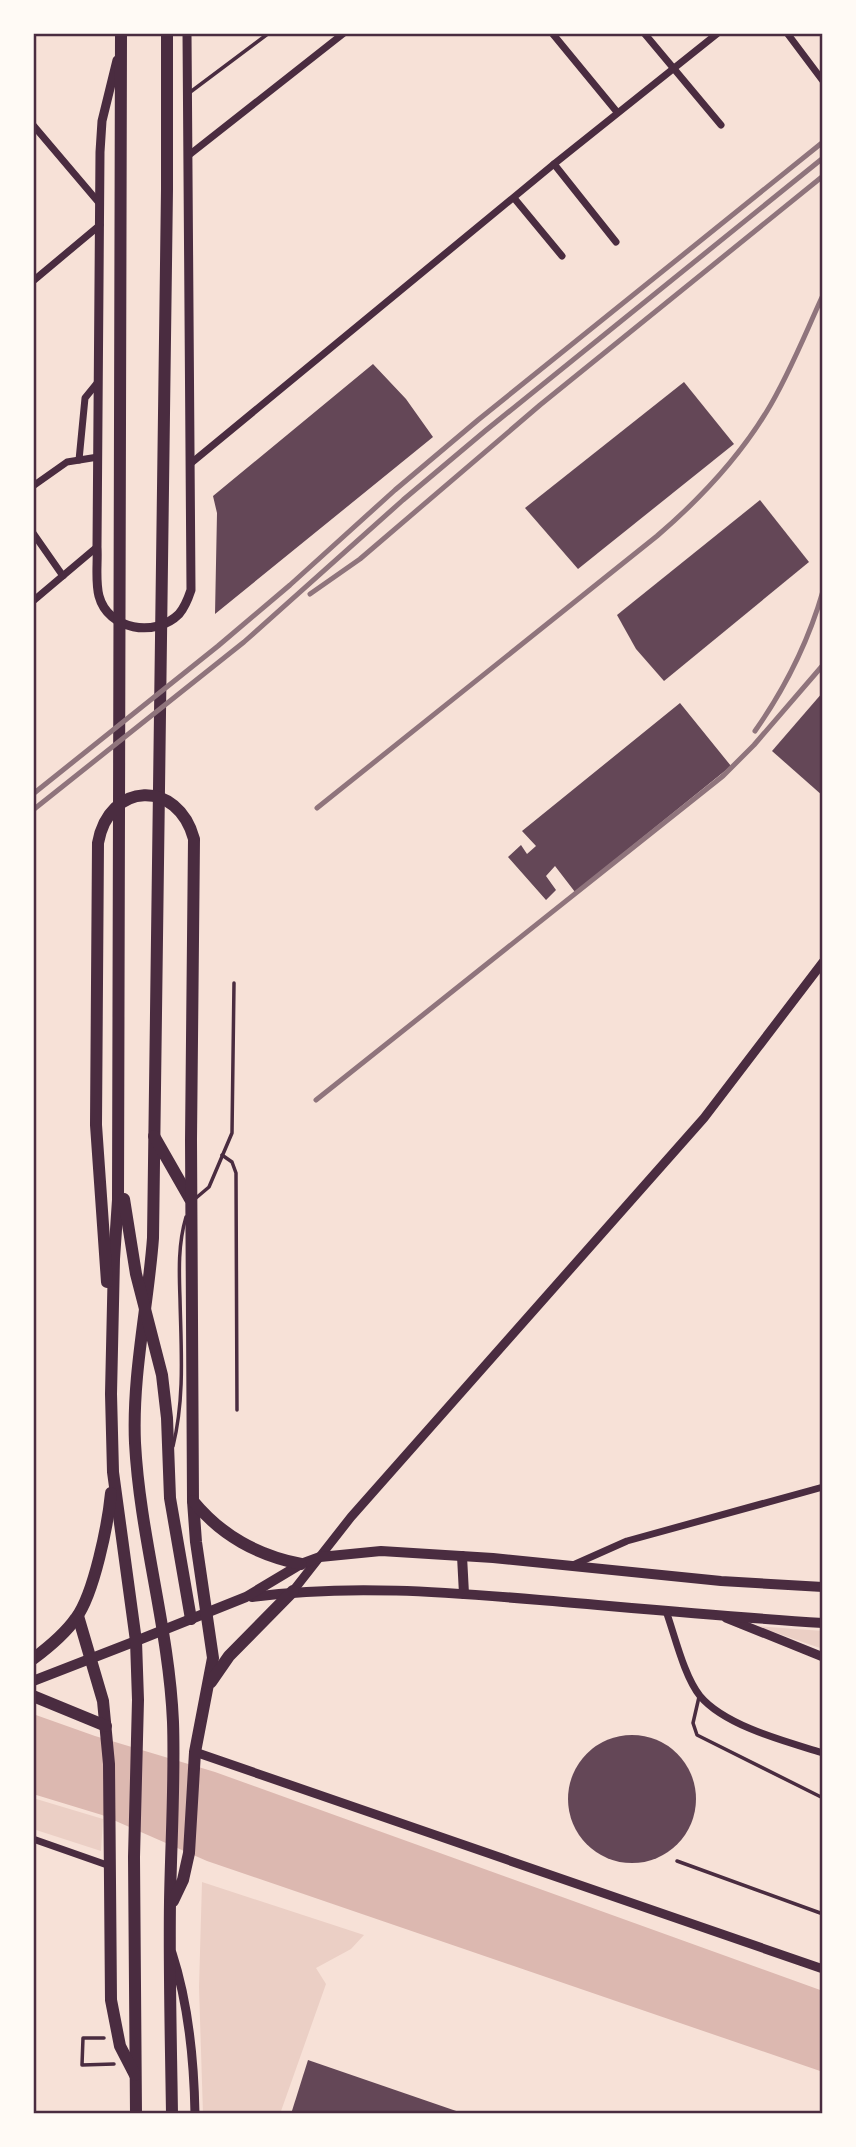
<svg xmlns="http://www.w3.org/2000/svg" width="856" height="2147" font-family="'Roboto Condensed',sans-serif">
<rect width="100%" height="100%" fill="#f7e1d7"/>
<g fill="#ebcfc5">
<polygon points="756,1626 823,1631 823,1649"/>
<polygon points="33,1798 103,1819 101,1851 33,1829"/>
<polygon points="202,1882 364,1935 351,1949 316,1968 326,1984 280,2114 203,2114 199,1987"/>
</g>
<polygon fill="#dcb8b0" points="33,1714 95,1736 215,1772 823,1991 823,2072 207,1861 102,1815 33,1794"/>
<g fill="#644757">
<polygon points="373,364 406,399 433,437 215,614 217,513 213,496"/>
<polygon points="684,382 734,444 578,569 525,508"/>
<polygon points="760,500 809,562 664,681 636,649 617,615"/>
<polygon points="823,692 823,796 772,751"/>
<polygon points="680,703 731,766 575,892 555,866 546,876 556,890 546,900 508,857 521,845 527,854 536,846 522,831"/>
<circle cx="632" cy="1799" r="64"/>
<polygon points="308,2060 462,2113 462,2114 291,2114"/>
</g>
<g fill="none" stroke-linecap="round" stroke-linejoin="round">
<polyline stroke="#4a2c40" stroke-width="3.5" points="104,2038 83,2038 82,2065 114,2064"/>
<g stroke="#4a2c40" stroke-width="3.5">
<polyline points="189,93 269,33"/>
<polyline points="222,1155 232,1162 236,1173 237,1410"/>
<polyline points="196,1198 209,1187 232,1133 234,983"/>
<path d="M173 1446C185 1398 181 1347 180 1299 179 1271 178 1244 186 1217"/>
<polyline points="699,1697 693,1723 697,1735 823,1798"/>
<polyline points="677,1861 823,1914"/>
</g>
<g stroke="#4a2c40" stroke-width="7">
<polyline points="552,33 617,112"/>
<polyline points="644,33 721,125"/>
<polyline points="787,33 823,81"/>
<polyline points="33,125 100,204"/>
<polyline points="189,155 344,33"/>
<polyline points="554,164 616,242"/>
<polyline points="514,198 562,256"/>
<polyline points="33,281 100,225"/>
<polyline points="79,460 85,398 98,382"/>
<polyline points="190,464 554,164 718,33"/>
<polyline points="33,486 67,462 98,457"/>
<polyline points="33,533 63,576"/>
<polyline points="33,601 97,547"/>
<polyline points="573,1565 627,1541 823,1487"/>
<path d="M666 1611C675 1636 684 1676 700 1696 725 1726 787 1742 823 1753"/>
<polyline points="33,1839 110,1866"/>
</g>
<g stroke="#4a2c40" stroke-width="9">
<path d="M117 60 102 121 100 152 97 547C98 562 95 581 99 596 108 630 155 638 179 614 185 607 188 599 191 590L187 33"/>
<polyline points="293,1591 351,1517 704,1118 823,962"/>
<polyline points="726,1618 823,1657"/>
<polyline points="195,1752 823,1969"/>
<path d="M172 1953C189 2005 194 2059 195 2114"/>
</g>
<polyline stroke="#4a2c40" stroke-width="10" points="33,1681 136,1641"/>
<g stroke="#4a2c40" stroke-width="10">
<polyline points="462,1556 464,1594"/>
<path d="M252 1597C348 1584 445 1592 540 1600 634 1608 728 1617 823 1623"/>
<polyline points="136,1641 246,1597 301,1564 320,1557 381,1551 493,1558 721,1581 823,1587"/>
</g>
<g stroke="#4a2c40" stroke-width="12">
<polyline points="121,33 118,1200 114,1259 111,1394 113,1472 136,1641 138,1700 134,1857 136,2114"/>
<path d="M167 33V189L153 1238C148 1306 132 1374 135 1443 140 1537 169 1628 173 1722 175 1781 171 1842 170 1902 169 1972 171 2043 172 2114"/>
<polyline points="154,1136 190,1199"/>
<polyline points="124,1199 136,1274 162,1375 167,1418 170,1498 191,1619"/>
<path d="M107 1282 96 1125 98 843C109 781 178 779 194 839L191 1140 193 1501 196 1542 213 1658 195 1752 189 1853 183 1880 173 1901"/>
<path d="M193 1501C222 1536 257 1555 301 1564"/>
<polyline points="78,1616 103,1701 109,1764 111,2000 120,2046 135,2075"/>
<path d="M33 1659C49 1647 65 1634 76 1618 94 1594 108 1524 111 1493"/>
<polyline points="211,1682 229,1656 293,1591"/>
<polyline points="33,1696 106,1726"/>
</g>
<g stroke="#8f747c" stroke-width="5">
<polyline points="310,594 360,559 540,405 823,176"/>
<path d="M755 731C786 687 808 643 823 591"/>
<polyline points="33,794 218,646 290,585 395,490 478,420 823,142"/>
<path d="M317 808 657 536C699 500 738 459 767 411 789 375 805 334 823 295"/>
<polyline points="33,810 244,642 403,500 485,431 823,158"/>
<polyline points="316,1100 723,776 754,745 823,665"/>
</g>
</g>
<rect width="856" height="2147" fill="none" stroke="#fffaf5" stroke-width="70"/>
<rect x="35" y="35" width="786" height="2077" fill="none" stroke="#4a2c40" stroke-width="2.5"/>
</svg>
